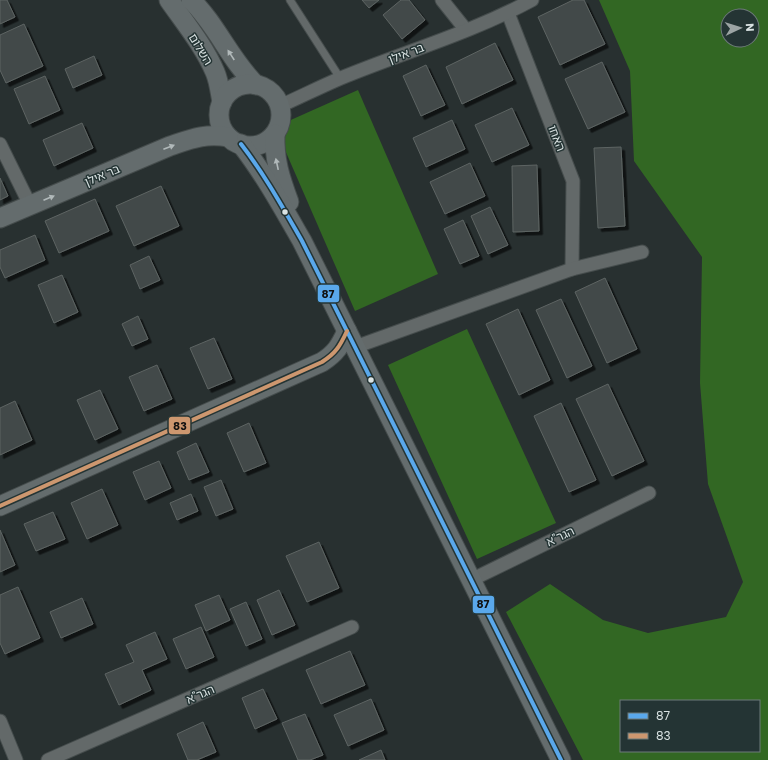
<svg xmlns="http://www.w3.org/2000/svg" width="768" height="760" font-family="Poppins,'Noto Sans Hebrew',sans-serif">
<defs>
<filter id="shadow"><feDropShadow dx="3.5" dy="3.5" stdDeviation="0" flood-color="#0009"/></filter>
</defs>
<rect width="100%" height="100%" fill="#283030"/>
<g fill="#326723" fill-rule="evenodd">
<path d="M599 0H768V760H583L506 612 550 584 603 620 648 633 726 617 743 582 708 484 700 383 702 257 634 161 630 71ZM728 16H752V40H728ZM621 701H759V751H621Z"/>
<polygon points="358,90 438,274 355,311 275,127"/>
<polygon points="467,329 556,523 477,559 388,365"/>
</g>
<g fill="#434948" stroke="#5d6463" filter="url(#shadow)">
<polygon points="0,0 7,0 15,17 0,24"/>
<polygon points="362,0 379,0 369,8"/>
<polygon points="401,0 409,0 425,20 402,39 383,15"/>
<polygon points="573,0 584,0 605,44 560,65 538,17"/>
<polygon points="24,24 43,66 6,83 0,70 0,35"/>
<polygon points="495,43 513,80 462,104 446,67"/>
<polygon points="94,56 102,75 73,88 65,69"/>
<polygon points="602,62 625,112 588,129 565,79"/>
<polygon points="426,65 445,105 421,116 403,76"/>
<polygon points="45,76 60,110 29,124 14,89"/>
<polygon points="512,108 529,145 492,162 475,125"/>
<polygon points="452,120 465,149 426,167 413,138"/>
<polygon points="82,123 93,148 54,166 43,140"/>
<polygon points="621,147 625,226 598,228 594,148"/>
<polygon points="470,163 485,196 445,214 430,182"/>
<polygon points="537,165 539,231 513,232 512,166"/>
<polygon points="0,178 8,196 0,200"/>
<polygon points="161,186 179,226 134,246 116,206"/>
<polygon points="95,199 109,231 59,253 45,221"/>
<polygon points="490,207 508,245 488,254 471,216"/>
<polygon points="463,220 479,256 460,264 444,229"/>
<polygon points="35,235 45,260 5,278 0,267 0,250"/>
<polygon points="149,256 160,280 140,289 130,265"/>
<polygon points="62,275 78,312 54,323 38,285"/>
<polygon points="605,278 637,349 607,363 575,292"/>
<polygon points="561,299 592,366 567,378 536,310"/>
<polygon points="518,309 550,380 519,395 486,324"/>
<polygon points="138,316 148,339 132,346 122,324"/>
<polygon points="214,338 232,379 208,389 190,348"/>
<polygon points="157,365 172,399 144,411 129,377"/>
<polygon points="608,384 644,461 612,476 576,399"/>
<polygon points="100,390 118,429 95,440 77,400"/>
<polygon points="15,401 32,440 0,455 0,408"/>
<polygon points="561,403 596,480 569,492 534,416"/>
<polygon points="249,423 266,463 244,472 227,433"/>
<polygon points="196,443 209,472 189,480 177,452"/>
<polygon points="159,461 171,488 145,500 133,472"/>
<polygon points="221,480 233,509 216,516 204,487"/>
<polygon points="102,489 118,525 87,539 71,503"/>
<polygon points="191,494 198,511 177,520 170,503"/>
<polygon points="53,512 65,539 36,551 24,524"/>
<polygon points="0,530 15,565 0,572"/>
<polygon points="319,542 339,588 307,602 286,556"/>
<polygon points="18,587 40,638 5,654 0,643 0,595"/>
<polygon points="279,590 295,625 272,635 257,600"/>
<polygon points="219,595 230,620 206,631 195,605"/>
<polygon points="82,598 93,624 61,638 50,612"/>
<polygon points="246,602 262,639 246,646 230,609"/>
<polygon points="201,627 214,657 186,669 173,639"/>
<polygon points="155,632 167,659 142,670 151,690 119,705 105,674 134,662 126,645"/>
<polygon points="350,651 365,685 321,704 306,670"/>
<polygon points="263,689 277,719 255,729 242,698"/>
<polygon points="371,699 384,730 348,746 334,715"/>
<polygon points="305,714 323,755 310,760 298,760 282,723"/>
<polygon points="203,722 216,752 197,760 188,760 177,734"/>
<polygon points="381,750 385,760 359,760"/>
</g>
<g fill="none" stroke-linecap="round" stroke-linejoin="round">
<defs>
<polyline id="lane" points="290,0 340,78"/>
<g id="street">
<polyline points="442,0 466,30"/>
<polyline points="508,13 573,181 572,269"/>
<path d="M280 106C300 97 320 87 341 78 404 52 471 33 532 0"/>
<polyline points="0,144 30,205"/>
<polyline points="355,347 572,269 642,252"/>
<polyline points="471,580 649,493"/>
<polyline points="0,721 16,760"/>
<polyline points="48,760 352,627"/>
</g>
<g id="secondary">
<path d="M169 0C185 23 204 46 215 72 219 81 220 92 222 102"/>
<path d="M191 0C217 25 230 60 256 85"/>
<circle cx="250" cy="115" r="31"/>
<path d="M275 134C274 159 280 178 289 202"/>
<path d="M241 144C265 175 283 208 302 241L561 760"/>
<path d="M0 218 170 146C191 139 205 133 228 137"/>
<path d="M0 506 322 362C336 353 340 346 347 331"/>
</g>
</defs>
<use href="#lane" stroke="#454c4c" stroke-width="9"/>
<use href="#street" stroke="#454c4c" stroke-width="15"/>
<use href="#secondary" stroke="#454c4c" stroke-width="21"/>
<use href="#lane" stroke="#636969" stroke-width="7"/>
<use href="#street" stroke="#636969" stroke-width="13"/>
<use href="#secondary" stroke="#646c6d" stroke-width="19"/>
<defs>
<path id="bus-1" d="M241 144C265 175 283 208 302 241L561 760"/>
<path id="bus-2" d="M0 506 322 362C336 353 340 346 347 331"/>
</defs>
<use href="#bus-1" stroke="#243434" stroke-width="7"/>
<use href="#bus-2" stroke="#243434" stroke-width="7"/>
<use href="#bus-1" stroke="#5aa8eb" stroke-width="4"/>
<use href="#bus-2" stroke="#cd976f" stroke-width="4"/>
</g>
<defs><path id="oneway-solid" d="M-6-.8H1V-3.2L6.5 0L1 3.2V.8H-6Z"/></defs>
<g fill="#b1b9ba">
<use href="#oneway-solid" transform="translate(231 55) rotate(-123)"/>
<use href="#oneway-solid" transform="translate(169 147) rotate(-21)"/>
<use href="#oneway-solid" transform="translate(277 164) rotate(-102)"/>
<use href="#oneway-solid" transform="translate(49 198) rotate(-23)"/>
</g>
<g fill="#dae3e3" stroke="#243434" stroke-width="1.5">
<circle cx="285" cy="212" r="3.5"/>
<circle cx="371" cy="380" r="3.5"/>
</g>
<g text-anchor="middle" dominant-baseline="central" stroke-width="3" stroke-linejoin="round" paint-order="stroke">
<g font-size="12" fill="#dae3e3" stroke="#243434">
<text transform="translate(201 49) rotate(59)">השלום</text>
<text transform="translate(406 53) rotate(-21)">בר אילן</text>
<text transform="translate(557 138) rotate(69)">האחו</text>
<text transform="translate(102 175) rotate(-23)">בר אילן</text>
<text transform="translate(560 536) rotate(-26)">הגר"א</text>
<text transform="translate(200 694) rotate(-24)">הגר"א</text>
</g>
</g>
<g stroke="#243434" stroke-width="1.5">
<rect x="317" y="284" width="23" height="19" rx="4" fill="#5aa8eb"/>
<rect x="168" y="416" width="23" height="19" rx="4" fill="#cd976f"/>
<rect x="472" y="595" width="23" height="19" rx="4" fill="#5aa8eb"/>
</g>
<g font-size="11" text-anchor="middle" font-weight="bold" fill="#111">
<text x="328" y="298">87</text>
<text x="180" y="430">83</text>
<text x="483" y="608">87</text>
</g>
<rect x="620" y="700" width="140" height="52" fill="#243434" stroke="#6d7a7a"/>
<rect x="628" y="713" width="20" height="6" fill="#5aa8eb" stroke="#6d7a7a"/>
<text x="656" y="720" font-size="12" fill="#dae3e3">87</text>
<rect x="628" y="733" width="20" height="6" fill="#cd976f" stroke="#6d7a7a"/>
<text x="656" y="740" font-size="12" fill="#dae3e3">83</text>
<g transform="translate(740 28) rotate(86)"><circle r="19" fill="#243434" stroke="#6d7a7a"/>
<path d="M0-3L7 15L0 10L-7 15Z" fill="#9ca4a4"/>
<text y="-6" font-size="11" font-weight="bold" text-anchor="middle" fill="#dae3e3">N</text>
</g>
</svg>
